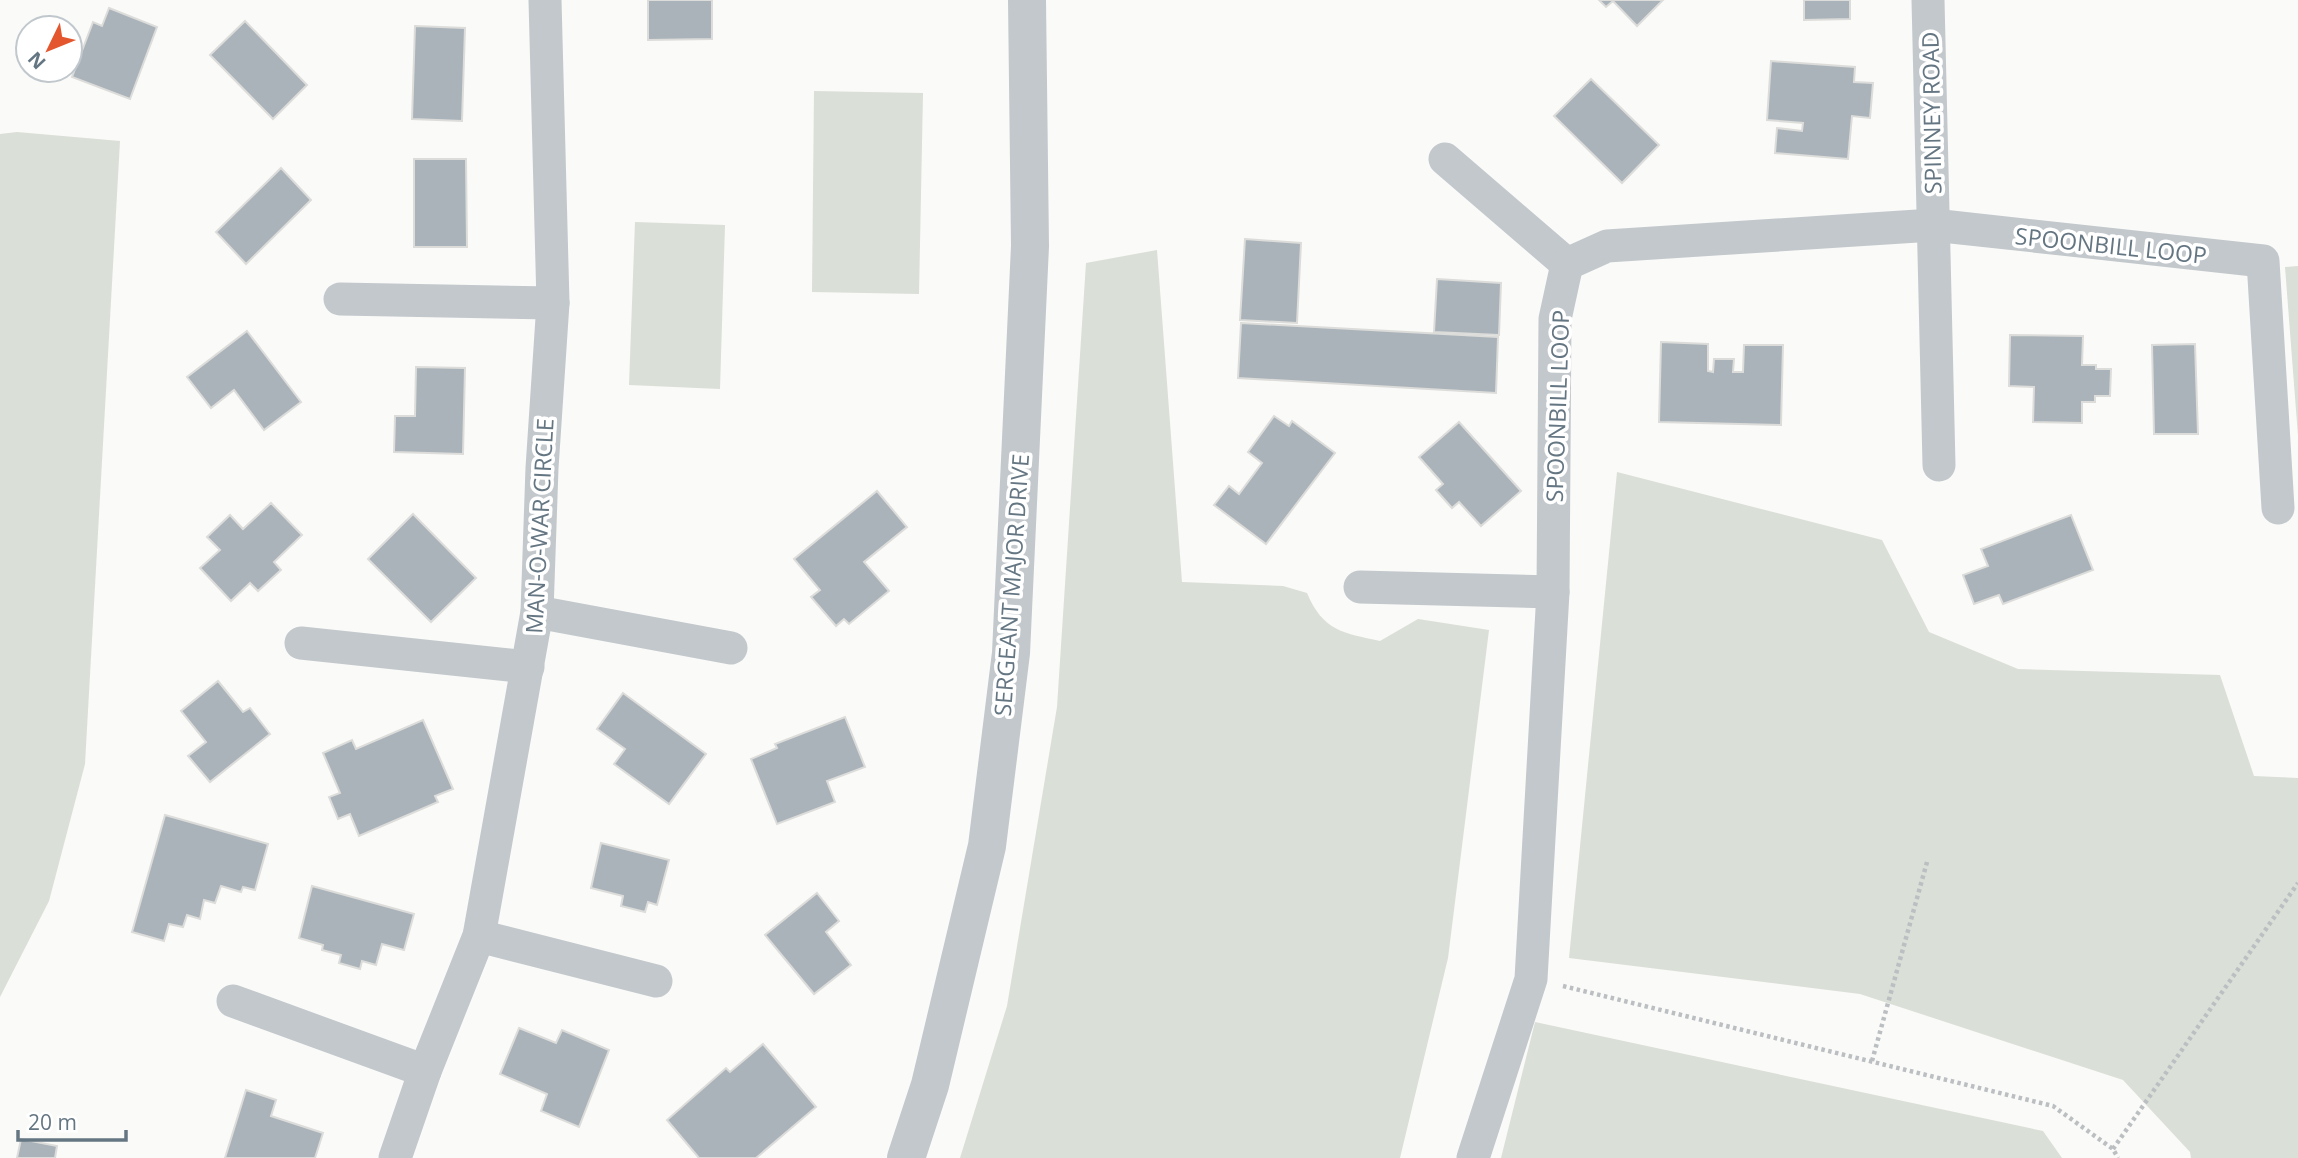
<svg xmlns="http://www.w3.org/2000/svg" width="2298" height="1158" font-family="'Open Sans',sans-serif">
<rect width="100%" height="100%" fill="#fafaf8"/>
<g fill="#dadfd7">
<polygon points="814,91 923,93 919,294 812,292"/>
<polygon points="17,132 120,141 85,764 49,901 0,997 0,134"/>
<polygon points="635,222 725,225 720,389 629,385"/>
<path d="M1157 250 1182 582 1283 586 1307 593C1323 631 1343 633 1380 641L1418 619 1489 630 1448 958 1400 1158H960L1007 1006 1057 707 1086 263Z"/>
<polygon points="2298,266 2298,436 2285,267"/>
<polygon points="1617,472 1882,540 1929,632 2018,669 2220,675 2254,776 2298,778 2298,1158 2191,1158 2190,1152 2123,1080 1860,994 1569,958"/>
<polygon points="1535,1022 2043,1131 2062,1158 1501,1158"/>
</g>
<g fill="#aab3b9" stroke="#dcdcda" stroke-width="2">
<polygon points="648,0 712,0 712,39 648,40"/>
<polygon points="1599,0 1663,0 1637,26 1613,1 1606,7"/>
<polygon points="1804,0 1850,0 1850,19 1804,20"/>
<polygon points="109,8 157,27 130,99 72,77 93,22 102,26"/>
<polygon points="245,21 307,85 273,119 210,55"/>
<polygon points="415,26 465,28 462,121 412,119"/>
<polygon points="1771,61 1855,67 1854,82 1873,83 1870,118 1852,116 1848,159 1775,153 1777,128 1802,131 1803,123 1767,120"/>
<polygon points="1591,79 1659,145 1622,183 1554,116"/>
<polygon points="414,159 466,159 467,247 414,247"/>
<polygon points="281,168 311,200 246,264 216,232"/>
<polygon points="1245,239 1301,243 1297,323 1240,320"/>
<polygon points="1437,279 1501,283 1499,335 1434,332"/>
<polygon points="1241,323 1498,337 1496,393 1238,378"/>
<polygon points="247,331 301,402 264,430 234,390 211,408 187,377"/>
<polygon points="2010,335 2083,336 2082,365 2096,365 2096,369 2111,369 2110,396 2095,396 2095,402 2082,402 2082,423 2033,422 2034,387 2009,386"/>
<polygon points="1661,342 1708,344 1708,371 1713,372 1714,359 1734,359 1733,372 1743,372 1744,345 1783,345 1781,425 1659,422"/>
<polygon points="2195,344 2198,434 2154,434 2152,345"/>
<polygon points="416,367 465,368 463,454 394,452 395,416 415,416"/>
<polygon points="1274,416 1289,426 1292,421 1335,453 1266,544 1214,505 1229,486 1239,494 1262,463 1248,452"/>
<polygon points="1459,422 1521,491 1481,526 1459,502 1452,508 1436,490 1443,484 1419,457"/>
<polygon points="877,491 907,527 864,562 889,591 849,624 844,619 836,626 811,597 820,590 794,559"/>
<polygon points="271,503 302,535 274,562 281,570 258,591 250,583 231,601 200,568 220,550 207,537 230,515 243,529"/>
<polygon points="413,514 476,578 431,622 368,559"/>
<polygon points="2071,515 2093,570 2003,604 1999,595 1974,604 1963,575 1988,566 1981,549"/>
<polygon points="218,681 243,712 250,708 270,734 210,782 188,756 206,742 181,711"/>
<polygon points="623,693 706,754 669,804 614,764 625,749 597,729"/>
<polygon points="845,717 865,767 827,781 835,802 777,824 751,759 777,748 775,744"/>
<polygon points="423,720 453,789 435,796 438,802 359,836 350,814 338,819 329,797 340,793 323,753 352,740 356,749"/>
<polygon points="165,815 268,844 255,890 243,887 241,892 221,886 215,903 204,900 200,919 187,915 183,927 169,924 164,941 132,932"/>
<polygon points="601,843 669,860 657,905 648,902 645,912 621,906 623,896 591,888"/>
<polygon points="312,886 414,914 404,950 382,944 376,965 362,961 360,969 339,963 341,955 322,950 323,945 299,938"/>
<polygon points="817,893 839,921 826,932 851,965 814,994 765,935"/>
<polygon points="519,1028 556,1043 562,1030 609,1050 579,1127 541,1111 547,1094 500,1074"/>
<polygon points="763,1044 816,1107 756,1158 699,1158 667,1120 726,1068 730,1072"/>
<polygon points="246,1090 276,1100 271,1116 323,1133 315,1158 225,1158"/>
<polygon points="21,1139 57,1146 55,1158 17,1158"/>
</g>
<g fill="none" stroke-linecap="round" stroke-linejoin="round">
<g stroke="#bbbfc2" stroke-width="4.5" stroke-dasharray="3.5 3.5" stroke-linecap="butt">
<polyline points="1563,986 2053,1106 2113,1149 2118,1158"/>
<polyline points="1872,1061 1927,862"/>
<polyline points="2113,1149 2298,883"/>
</g>
<g stroke="#c3c8cc" stroke-width="33">
<polyline points="1928,0 1939,465"/>
<polyline points="1445,159 1567,264"/>
<polyline points="340,299 553,303"/>
<polyline points="1360,587 1553,592"/>
<polyline points="537,612 731,648"/>
<polyline points="301,643 528,667"/>
<polyline points="479,936 656,981"/>
<polyline points="233,1001 425,1071"/>
<polyline points="395,1158 425,1071 479,936 537,612 542,468 553,303 545,0"/>
<polyline points="1473,1158 1531,979 1553,592 1555,319 1567,264 1607,246 1933,225 2263,261 2278,508"/>
</g>
<polyline stroke="#c3c8cc" stroke-width="38" points="906,1158 930,1085 987,846 1011,653 1030,246 1027,0"/>
</g>
<g text-anchor="middle" dominant-baseline="central" stroke-width="7" stroke-linejoin="round" paint-order="stroke">
<g font-size="23" fill="#657683" stroke="#fff">
<text transform="translate(1931 113) rotate(-91)">SPINNEY ROAD</text>
<text transform="translate(2111 245) rotate(6)">SPOONBILL LOOP</text>
<text transform="translate(1557 406) rotate(-88)">SPOONBILL LOOP</text>
<text transform="translate(539 526) rotate(-87)">MAN-O-WAR CIRCLE</text>
<text transform="translate(1011 585) rotate(-86)">SERGEANT MAJOR DRIVE</text>
</g>
</g>
<g transform="translate(49 49) rotate(227)"><circle r="33" fill="#ffffff" stroke="#c1c8cd" stroke-width="2"/>
<path d="M0-5L12 26L0 18L-12 26Z" fill="#e4572e"/>
<text y="-10" font-size="19" font-weight="bold" text-anchor="middle" fill="#657683">N</text>
</g>
<path d="M18 1130v10h108v-10" fill="none" stroke="#657683" stroke-width="3.5"/>
<text x="28" y="1130" font-size="21" fill="#657683" stroke="#ffffff" stroke-width="5" paint-order="stroke">20 m</text>
</svg>
